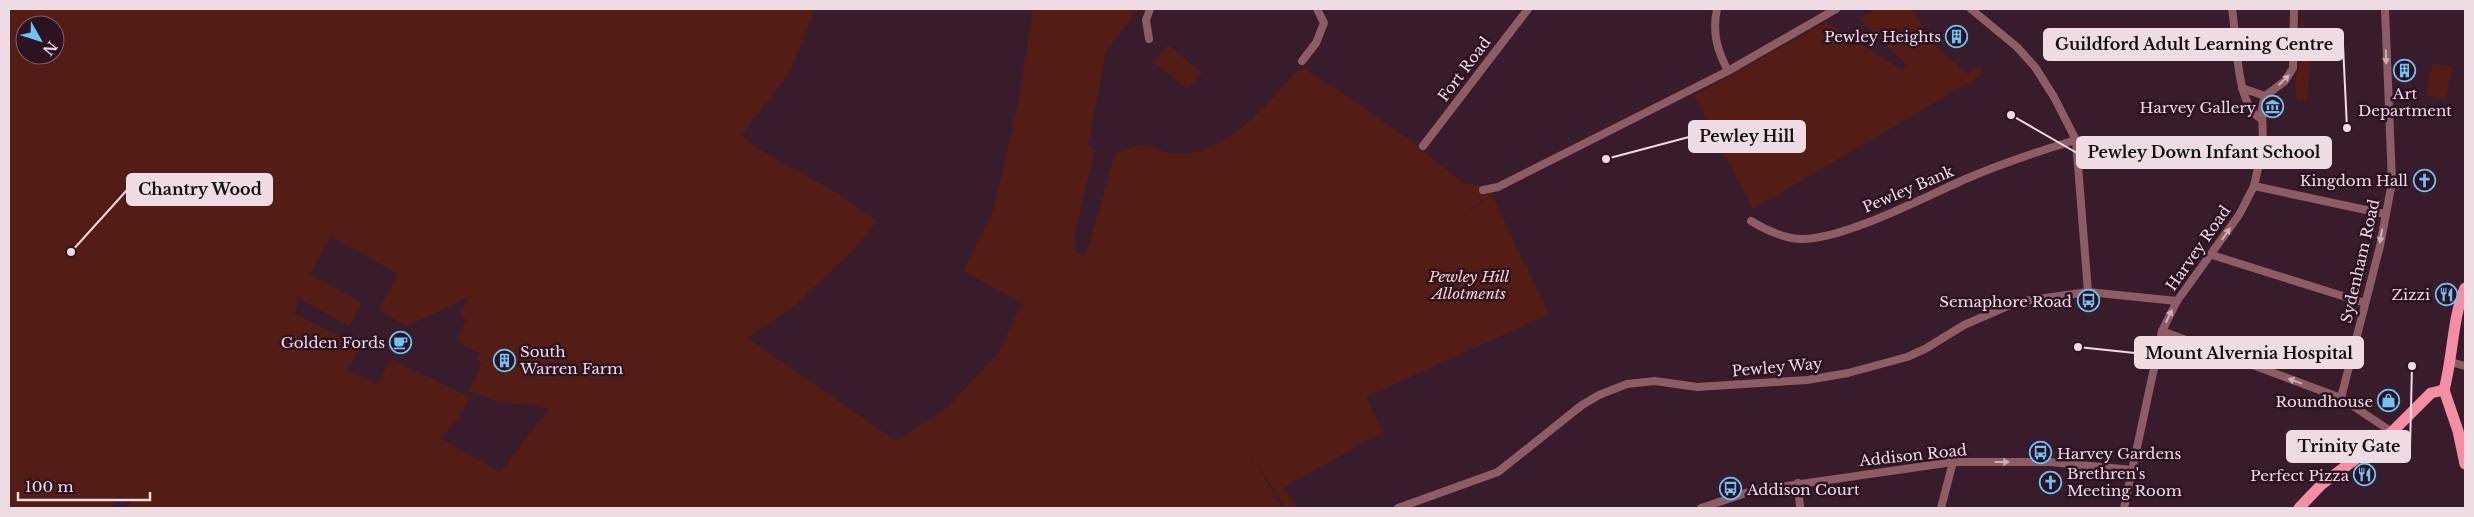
<svg xmlns="http://www.w3.org/2000/svg" width="2474" height="517" font-family="'Libre Baskerville',serif">
<rect width="100%" height="100%" fill="#381c2c"/>
<g fill="#531d16" fill-rule="evenodd">
<path d="M9 9H815L790 72 742 135 755 147 837 193 877 221 853 250 793 307 747 338 896 441 948 407 998 353 1022 303 963 271 994 209 1018 103 1033 9H1138L1106 51 1088 145 1095 149 1074 237 1077 254 1086 255 1115 153C1124 150 1136 145 1145 146 1155 146 1164 154 1174 154 1224 157 1269 104 1297 70L1304 69 1337 89 1415 144 1464 184 1477 185 1493 193 1444 228 1492 195 1549 314 1366 397 1383 432 1284 487 1297 508H1285L1247 447 1282 508H127L131 502 119 496 110 508H9ZM25 25H55V55H25ZM331 236 398 274 378 310 407 326 469 297 460 313 466 320 458 337 460 343 480 353 477 360 482 363 469 391 495 401 539 406 549 409 500 472 441 439 462 414 469 397 391 359 377 384 348 370 360 347 294 314 300 299 350 326 362 303 310 274Z"/>
<polygon points="1871,9 1913,9 1933,44 1968,74 1981,65 1982,75 1753,209 1694,96 1826,22 1902,70 1907,65 1859,19 1868,13 1870,14 1873,13"/>
<polygon points="2301,9 2311,60 2307,100 2297,100 2295,81 2301,60"/>
<polygon points="1168,45 1202,73 1187,89 1153,62"/>
<polygon points="2432,63 2452,67 2446,99 2426,95"/>
</g>
<g fill="none" stroke-linecap="round" stroke-linejoin="round">
<g stroke="#8e5c64" stroke-width="8">
<path d="M1717 9C1712 32 1717 50 1728 71"/>
<polyline points="1971,9 2017,47 2035,67 2054,97 2076,140 2088,292"/>
<path d="M2232 9C2237 35 2235 108 2262 119"/>
<polyline points="1149,39 1146,20 1150,9"/>
<polyline points="1302,61 1316,43 1324,23 1317,9"/>
<polyline points="2242,88 2265,96"/>
<polyline points="1423,146 1528,9"/>
<polyline points="2254,186 2385,214"/>
<polyline points="1483,190 1498,187 1728,71 1836,9"/>
<path d="M1751 221C1766 230 1782 238 1800 239 1842 241 1928 195 1968 178 2003 163 2039 151 2076 140"/>
<polyline points="2212,255 2365,303"/>
<polyline points="2162,331 2341,398 2392,432"/>
<polyline points="2451,362 2465,366"/>
<polyline points="2341,398 2380,246 2392,182 2385,9"/>
<polyline points="1798,483 1800,508"/>
<polyline points="1398,508 1498,472 1582,405 1599,395 1627,384 1655,381 1697,387 1807,380 1848,373 1907,357 1925,349 1964,325 2017,302 2088,292 2177,301"/>
<polyline points="1701,508 1752,491 1953,462 2050,462 2132,470"/>
<polyline points="1941,508 1953,462"/>
<polyline points="2124,508 2162,331 2177,301 2239,215 2254,186 2263,146 2262,107 2265,96 2285,81 2293,68 2294,9"/>
</g>
<g stroke="#f58ea2" stroke-width="11">
<path d="M2444 390C2453 357 2452 319 2465 288"/>
<polyline points="2444,390 2458,431 2465,464"/>
<polyline points="2299,508 2322,484 2392,432 2431,393 2444,390"/>
</g>
</g>
<defs><path id="oneway-solid" d="M-6-.8H1V-3.2L6.5 0L1 3.2V.8H-6Z" transform="scale(1.25)"/></defs>
<g fill="#ccafb7">
<use href="#oneway-solid" transform="translate(2386 57) rotate(89)"/>
<use href="#oneway-solid" transform="translate(2284 80) rotate(-44)"/>
<use href="#oneway-solid" transform="translate(2226 234) rotate(-55)"/>
<use href="#oneway-solid" transform="translate(2381 236) rotate(99)"/>
<use href="#oneway-solid" transform="translate(2169 316) rotate(-64)"/>
<use href="#oneway-solid" transform="translate(2295 381) rotate(-160)"/>
<use href="#oneway-solid" transform="translate(2002 462)"/>
</g>
<defs>
<symbol id="building-ring" viewBox="-11 -11 22 22"><circle r="9.5" fill="#2d1322" stroke="#6fc2f4" stroke-width="1.5"/><path d="M-4-6H4V6H1V3H-1V6H-4ZM-2.5-4.3h1.7v1.8h-1.7ZM.8-4.3h1.7v1.8H.8ZM-2.5-1h1.7V.8h-1.7ZM.8-1h1.7V.8H.8Z" fill="#6fc2f4"/></symbol>
<symbol id="museum-ring" viewBox="-11 -11 22 22"><circle r="9.5" fill="#2d1322" stroke="#6fc2f4" stroke-width="1.5"/><path d="M0-6L6-3V-2H-6V-3ZM-5-1h2V3h-2ZM-1-1h2V3h-2ZM3-1h2V3H3ZM-6 4H6V6H-6Z" fill="#6fc2f4"/></symbol>
<symbol id="church-ring" viewBox="-11 -11 22 22"><circle r="9.5" fill="#2d1322" stroke="#6fc2f4" stroke-width="1.5"/><path d="M-1.2-6h2.4v3.5h3.3v2.4h-3.3V6h-2.4V-.1h-3.3v-2.4h3.3Z" fill="#6fc2f4"/></symbol>
<symbol id="restaurant-ring" viewBox="-11 -11 22 22"><circle r="9.5" fill="#2d1322" stroke="#6fc2f4" stroke-width="1.5"/><path d="M-5-6h1v4h1v-4h1v4h1v-4h1v5L-1.5 .5V6h-2V.5L-5-1ZM5-6V6H3V1.5H1.5Q1.5-4 5-6Z" fill="#6fc2f4"/></symbol>
<symbol id="bus-ring" viewBox="-11 -11 22 22"><circle r="9.5" fill="#2d1322" stroke="#6fc2f4" stroke-width="1.5"/><path d="M-5-6H5V4H4V6H2V4H-2V6H-4V4H-5ZM-3.5-4V0h7V-4ZM-3.5 1.2v1.5H-2V1.2ZM2 1.2v1.5H3.5V1.2Z" fill="#6fc2f4"/></symbol>
<symbol id="cafe-ring" viewBox="-11 -11 22 22"><circle r="9.5" fill="#2d1322" stroke="#6fc2f4" stroke-width="1.5"/><path d="M-5.5-4.5H6V0H3Q3 3.5 0 3.5H-2.5Q-5.5 3.5-5.5 0ZM3-3.2v2h1.7v-2ZM-6 4.5H4V6H-6Z" fill="#6fc2f4"/></symbol>
<symbol id="shop-ring" viewBox="-11 -11 22 22"><circle r="9.5" fill="#2d1322" stroke="#6fc2f4" stroke-width="1.5"/><path d="M-5-2.5h2.3a2.7 3.5 0 0 1 5.4 0H5L5.5 6h-11ZM-1.5-2.5h3a1.5 2.3 0 0 0-3 0Z" fill="#6fc2f4"/></symbol>
</defs>
<g fill-rule="evenodd">
<use href="#building-ring" x="1944" y="24" width="25" height="25"/>
<use href="#building-ring" x="2392" y="58" width="25" height="25"/>
<use href="#museum-ring" x="2260" y="94" width="25" height="25"/>
<use href="#church-ring" x="2412" y="168" width="25" height="25"/>
<use href="#restaurant-ring" x="2434" y="282" width="25" height="25"/>
<use href="#bus-ring" x="2076" y="288" width="25" height="25"/>
<use href="#cafe-ring" x="388" y="330" width="25" height="25"/>
<use href="#building-ring" x="492" y="348" width="25" height="25"/>
<use href="#shop-ring" x="2376" y="388" width="25" height="25"/>
<use href="#bus-ring" x="2028" y="440" width="25" height="25"/>
<use href="#restaurant-ring" x="2352" y="462" width="25" height="25"/>
<use href="#church-ring" x="2038" y="470" width="25" height="25"/>
<use href="#bus-ring" x="1718" y="476" width="25" height="25"/>
</g>
<g text-anchor="middle" dominant-baseline="central" stroke-width="5" stroke-linejoin="round" paint-order="stroke">
<g font-size="15" fill="#eedbe4" stroke="#2d1322" text-anchor="end">
<text x="1941" y="36">Pewley Heights</text>
<text x="2405" y="93" text-anchor="middle">Art<tspan x="2405" dy="17">Department</tspan></text>
<text x="2256" y="107">Harvey Gallery</text>
<text x="2408" y="180">Kingdom Hall</text>
<text x="2430" y="294">Zizzi</text>
<text x="2072" y="301">Semaphore Road</text>
<text x="385" y="342">Golden Fords</text>
<text x="520" y="351" text-anchor="start">South<tspan x="520" dy="17">Warren Farm</tspan></text>
<text x="2373" y="401">Roundhouse</text>
<text x="2057" y="453" text-anchor="start">Harvey Gardens</text>
<text x="2067" y="473" text-anchor="start">Brethren's<tspan x="2067" dy="17">Meeting Room</tspan></text>
<text x="2349" y="475">Perfect Pizza</text>
<text x="1747" y="489" text-anchor="start">Addison Court</text>
</g>
<g font-size="15" fill="#eedbe4" stroke="#2d1322">
<text transform="translate(1464 69) rotate(-53)">Fort Road</text>
<text transform="translate(1908 189) rotate(-23)">Pewley Bank</text>
<text transform="translate(2198 248) rotate(-55)">Harvey Road</text>
<text transform="translate(2360 261) rotate(-77)">Sydenham Road</text>
<text transform="translate(1777 367) rotate(-5)">Pewley Way</text>
<text transform="translate(1913 455) rotate(-6)">Addison Road</text>
</g>
<g font-size="15" font-style="italic" fill="#fcd3cb" stroke="#2d1322">
<text x="1469" y="276">Pewley Hill<tspan x="1469" dy="17">Allotments</tspan></text>
</g>
</g>
<path fill="none" stroke="#eedbe4" stroke-width="2" d="M2347 128L2343 45M1606 159L1689 137M2011 115L2077 153M71 252L127 190M2078 347L2135 353M2412 366L2410 447"/>
<g fill="#eedbe4" stroke="#2d1322" stroke-width="2">
<circle cx="2347" cy="128" r="5"/>
<circle cx="1606" cy="159" r="5"/>
<circle cx="2011" cy="115" r="5"/>
<circle cx="71" cy="252" r="5"/>
<circle cx="2078" cy="347" r="5"/>
<circle cx="2412" cy="366" r="5"/>
</g>
<g fill="#eedbe4" stroke="#eedbe4" stroke-width="2">
<rect x="2044" y="29" width="299" height="31" rx="5"/>
<rect x="1689" y="121" width="116" height="31" rx="5"/>
<rect x="2077" y="137" width="254" height="31" rx="5"/>
<rect x="127" y="174" width="145" height="31" rx="5"/>
<rect x="2135" y="337" width="228" height="31" rx="5"/>
<rect x="2287" y="431" width="123" height="31" rx="5"/>
</g>
<g font-size="16" text-anchor="middle" font-weight="bold" fill="#111">
<text x="2194" y="50">Guildford Adult Learning Centre</text>
<text x="1747" y="142">Pewley Hill</text>
<text x="2204" y="158">Pewley Down Infant School</text>
<text x="200" y="195">Chantry Wood</text>
<text x="2249" y="359">Mount Alvernia Hospital</text>
<text x="2349" y="452">Trinity Gate</text>
</g>
<rect width="2474" height="517" fill="none" stroke="#eedbe4" stroke-width="20"/>
<g transform="translate(40 40) rotate(129)"><circle r="24" fill="#2d1322" stroke="#7a6370"/>
<path d="M0-4L9 19L0 12L-9 19Z" fill="#6fc2f4"/>
<text y="-8" font-size="14" font-weight="bold" text-anchor="middle" fill="#eedbe4">N</text>
</g>
<path d="M18 492v8h132v-8" fill="none" stroke="#eedbe4" stroke-width="2.5"/>
<text x="25" y="492" font-size="15" fill="#eedbe4" stroke="#2d1322" stroke-width="4" paint-order="stroke">100 m</text>
</svg>
